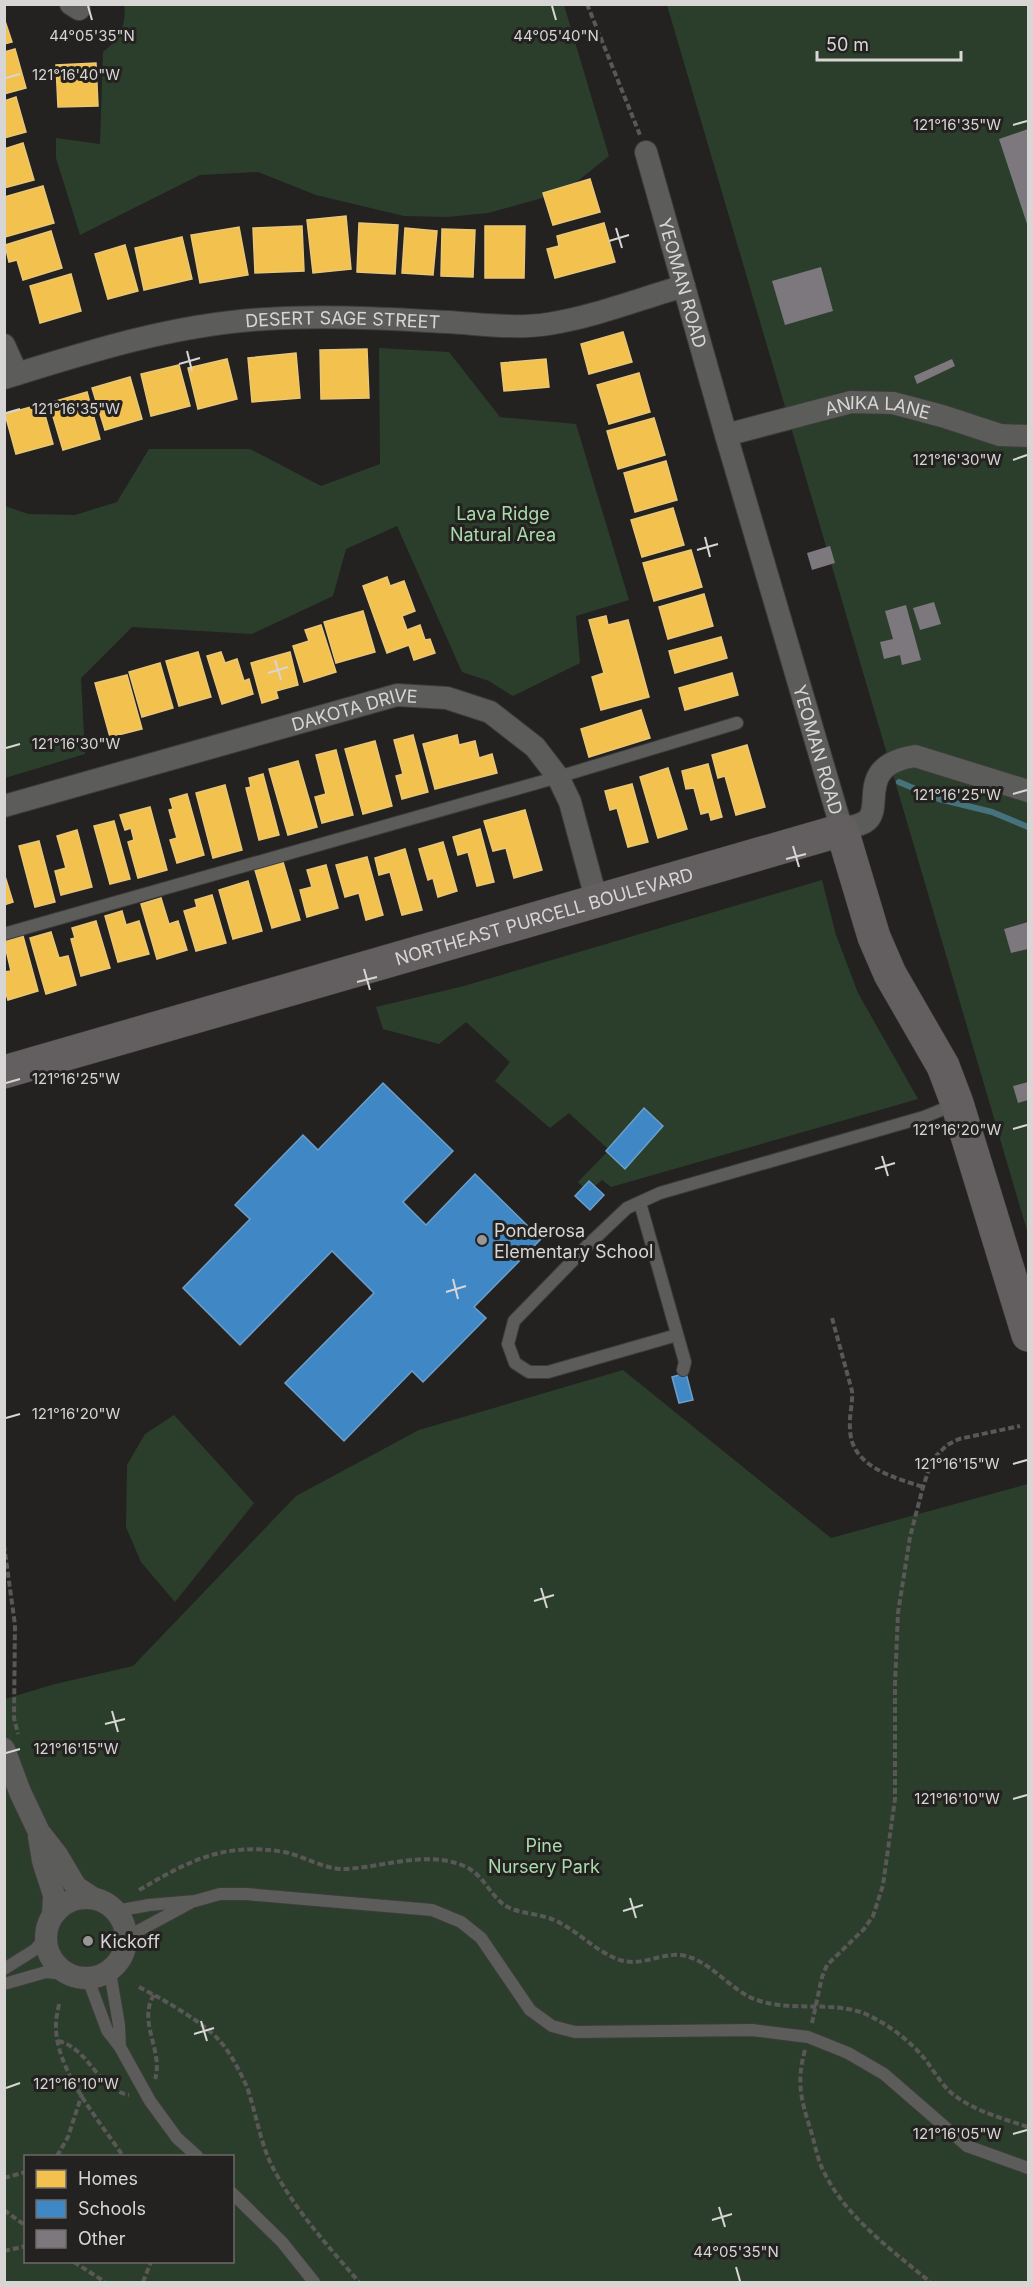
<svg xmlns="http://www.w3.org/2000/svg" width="1033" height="2287" font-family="Inter,sans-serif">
<rect width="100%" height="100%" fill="#232221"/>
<g fill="#2b3e2b" fill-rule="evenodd">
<path d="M124 4 564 5 609 156 564 192 488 213 447 217 404 216 316 195 258 172 200 175 80 235 56 158V138L100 144 103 52C119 40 127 25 124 4Z"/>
<polygon points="667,5 1028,5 1028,1234"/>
<polygon points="379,348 449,352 500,417 576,424 629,600 576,616 580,663 513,696 489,681 462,672 397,526 346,549 333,596 252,634 132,627 81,678 85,754 5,778 5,506 28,514 75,515 117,502 149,449 250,449 321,486 380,464"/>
<polygon points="822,880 836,935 858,993 918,1099 611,1187 602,1180 588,1192 578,1182 609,1150 569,1113 550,1128 495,1081 510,1062 466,1022 439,1044 383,1029 376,1007 464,986"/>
<path d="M623 1370 831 1538 1028 1484V2282H5V1699L55 1684 133 1666 296 1496 419 1430ZM26 2156H232V2262H26Z"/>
<polygon points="174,1415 254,1503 175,1602 141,1562 126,1527 127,1465 145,1434"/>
</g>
<g fill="#f2c14e" stroke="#eac776" stroke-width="1.5">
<polygon points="4,18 12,42 4,44"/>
<polygon points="15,49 26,88 4,94 4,52"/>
<polygon points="96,63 98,106 58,107 56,65"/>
<polygon points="16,97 26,132 4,138 4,101"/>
<polygon points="23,143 34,180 4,188 4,149"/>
<polygon points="590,179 600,212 553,225 543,193"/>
<polygon points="43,186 54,223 5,237 4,197"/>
<polygon points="346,216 351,269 313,273 307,220"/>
<polygon points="359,223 398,225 395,274 357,272"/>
<polygon points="604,223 615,262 555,278 547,249 559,246 557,236"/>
<polygon points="302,226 304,271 255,273 253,228"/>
<polygon points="485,226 525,226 524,278 485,278"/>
<polygon points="239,227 248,275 200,283 191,235"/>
<polygon points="405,228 437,231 433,275 402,273"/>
<polygon points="442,229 475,230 473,277 441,276"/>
<polygon points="51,231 62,268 23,280 17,260 9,262 5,245"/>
<polygon points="182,237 192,279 144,290 135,248"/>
<polygon points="125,245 138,291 108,299 95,254"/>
<polygon points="71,274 81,311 40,323 30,286"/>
<polygon points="623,332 632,362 589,374 581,344"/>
<polygon points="367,349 369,398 321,399 320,350"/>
<polygon points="296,353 300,398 252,402 248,358"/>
<polygon points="227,359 237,399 198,409 188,368"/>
<polygon points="546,359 549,387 504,391 501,363"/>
<polygon points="179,365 190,406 151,416 141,374"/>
<polygon points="639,373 650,412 609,424 597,385"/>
<polygon points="130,377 142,419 105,430 92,388"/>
<polygon points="87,392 100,439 63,450 49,403"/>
<polygon points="42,404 53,444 16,454 5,414"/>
<polygon points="654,418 665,455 618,469 607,431"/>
<polygon points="666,461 677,500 635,512 624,473"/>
<polygon points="673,508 684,545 642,557 631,520"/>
<polygon points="691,550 702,587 654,601 643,563"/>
<polygon points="387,577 390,586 404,581 415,611 402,616 407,630 420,625 425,640 430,639 435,653 414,660 409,645 387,653 363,586"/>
<polygon points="704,594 713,626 668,639 659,607"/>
<polygon points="363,611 375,652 336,663 324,622"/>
<polygon points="606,616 608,625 628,620 649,697 601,710 592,677 604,673 589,620"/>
<polygon points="321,625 336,672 304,682 293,646 309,641 305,630"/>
<polygon points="721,637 727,658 675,673 669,651"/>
<polygon points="198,652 211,697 179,706 166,661"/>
<polygon points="221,652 225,663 237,659 244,681 249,679 253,694 222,704 207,656"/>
<polygon points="290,652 298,685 276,691 278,698 262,703 251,663"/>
<polygon points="160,663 173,708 142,717 129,672"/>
<polygon points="732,673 738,695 685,710 679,688"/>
<polygon points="127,675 142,729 110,737 95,683"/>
<polygon points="641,710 650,738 589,757 581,729"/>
<polygon points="413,735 428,792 402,799 396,776 403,774 394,740"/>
<polygon points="457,735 459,745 475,741 479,758 492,754 497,773 435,789 423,744"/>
<polygon points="375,741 392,806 363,814 345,749"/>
<polygon points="747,745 765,807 736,815 725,776 718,778 712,755"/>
<polygon points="336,750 353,815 322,823 315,797 326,794 316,755"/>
<polygon points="298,761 317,827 288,835 269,769"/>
<polygon points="708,764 722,817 711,820 709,812 701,814 694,788 686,789 682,771"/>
<polygon points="668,768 687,829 658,838 640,777"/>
<polygon points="263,774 279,835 259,840 246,788 251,787 249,778"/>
<polygon points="632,784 648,842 628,847 617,808 610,810 605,791"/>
<polygon points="225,785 242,850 213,858 196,793"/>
<polygon points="187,794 204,855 177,863 170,840 177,838 169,810 173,809 170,799"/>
<polygon points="150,807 167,870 138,878 128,842 134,840 131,828 125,830 120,815"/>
<polygon points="525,810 542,870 514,878 506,848 493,851 484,821"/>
<polygon points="114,821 130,879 110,884 94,826"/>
<polygon points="480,829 494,882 477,886 468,852 458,855 453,837"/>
<polygon points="77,830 92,887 61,895 55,871 66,868 57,836"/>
<polygon points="39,841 55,902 35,907 19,846"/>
<polygon points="443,842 457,891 438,897 433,878 428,880 419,849"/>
<polygon points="405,849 422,910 402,915 390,872 379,875 375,858"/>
<polygon points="367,857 383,915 366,920 359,893 345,897 336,865"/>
<polygon points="283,862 300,920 272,928 255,870"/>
<polygon points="326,865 338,908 307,917 300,890 312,887 307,870"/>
<polygon points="4,873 13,902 4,905"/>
<polygon points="248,881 262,931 233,939 219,890"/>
<polygon points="212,895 226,943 196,951 184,911 197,907 195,900"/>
<polygon points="161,898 169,924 178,921 187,950 157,959 141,904"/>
<polygon points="122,911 126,925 139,921 149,954 118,962 105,916"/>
<polygon points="96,921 110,968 81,976 71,939 75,938 72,928"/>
<polygon points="51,932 59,958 68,956 76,985 46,994 30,938"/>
<polygon points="23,936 38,991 8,1000 4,987 4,972 11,971 4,941"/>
</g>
<g fill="#3f88c5" stroke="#6d9fca" stroke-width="1.5">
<polygon points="383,1083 453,1151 403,1202 426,1225 475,1174 541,1239 474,1307 486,1318 423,1382 412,1371 344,1441 285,1383 374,1293 332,1251 240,1345 183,1288 250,1219 235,1205 303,1135 318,1150"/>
<polygon points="644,1108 663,1126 625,1169 606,1151"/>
<polygon points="589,1181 604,1195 590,1210 575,1196"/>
<polygon points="686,1373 693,1400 679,1403 672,1377"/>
</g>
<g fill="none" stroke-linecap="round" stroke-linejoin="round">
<polyline stroke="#46727e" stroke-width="6" points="899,782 939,799 992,812 1028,827"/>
</g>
<g fill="#7c787e">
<polygon points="1028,129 1028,227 999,139"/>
<polygon points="821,267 833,311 785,325 772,281"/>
<polygon points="952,359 955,366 917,384 914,376"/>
<polygon points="830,546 835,563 812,570 807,553"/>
<polygon points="934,602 941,624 920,630 913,608"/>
<polygon points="906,605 921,660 902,665 900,655 884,659 880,642 893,639 885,611"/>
<polygon points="1028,922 1028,949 1011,953 1004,929"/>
<polygon points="1028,1082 1028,1100 1018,1103 1013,1086"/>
</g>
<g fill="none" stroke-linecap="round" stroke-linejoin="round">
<defs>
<g id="lane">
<polyline points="4,934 558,777 737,723"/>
<polyline points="640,1203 685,1362 683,1370"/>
<polyline points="677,1335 548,1372 529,1372 515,1363 508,1344 514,1321 589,1244 627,1208 660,1193 924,1117 956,1104"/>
<polyline points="116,1911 149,1905 195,1901 220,1894 246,1894 432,1910 461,1922 481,1938 530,2010 552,2026 575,2032 752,2030 808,2037 848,2053 884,2074 967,2146 1028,2168"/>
<polyline points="125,1938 190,1903"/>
<polyline points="4,1969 36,1949 46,1936"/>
<polyline points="110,1972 119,2025 120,2047"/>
<polyline points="88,1979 107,2030 120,2047 150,2101 177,2138 197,2156"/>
<polyline points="4,1984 46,1972 66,1974"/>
<polyline points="232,2193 282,2242 314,2282"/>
</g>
<g id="street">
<polyline points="71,4 79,9"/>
<path id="s1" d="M646 152 726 435 842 830C849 827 858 826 865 822 886 809 853 766 915 756L1028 791"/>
<polyline points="4,345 17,374"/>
<path id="s2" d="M4 378C90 351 176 324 266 319 327 315 387 319 448 322 481 324 515 329 548 324 594 317 639 299 684 286"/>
<path id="s3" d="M726 435 851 402 893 403 942 416 1000 435 1028 436"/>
<path id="s4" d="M4 806 397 695 447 698 490 712 535 747 558 777 570 802 597 902"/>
<polyline points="4,1749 20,1792 39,1832 57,1855 76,1887 93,1898"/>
<polyline points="39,1837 43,1861 54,1895 53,1915"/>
<circle cx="86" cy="1938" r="40"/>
</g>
<g id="secondary">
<path id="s5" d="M4 1072 842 830 874 937 890 974 943 1066 957 1103 1028 1335"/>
</g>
</defs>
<use href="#lane" stroke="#3d3c3a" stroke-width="14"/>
<use href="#street" stroke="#3d3c3a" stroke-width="24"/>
<use href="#secondary" stroke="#3d3c3a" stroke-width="34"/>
<g stroke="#595857" stroke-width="4" stroke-dasharray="6 3" stroke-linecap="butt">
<polyline points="587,4 640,135"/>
<path d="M832 1318 852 1391C853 1403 849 1415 850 1428 850 1466 892 1477 923 1487"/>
<polyline points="4,1545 15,1625 14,1718 18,1734"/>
<path d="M139 1890C189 1861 223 1842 284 1852 305 1856 324 1870 346 1869 384 1867 427 1850 464 1866 484 1875 487 1891 503 1904 516 1914 539 1913 554 1920 577 1930 594 1950 617 1959 640 1968 659 1953 681 1955 710 1959 730 1991 757 2000 794 2013 835 1999 870 2016 890 2026 909 2040 924 2058 932 2068 939 2080 948 2090 970 2110 1001 2118 1028 2127"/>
<path d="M139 1987C164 2000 200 2020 219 2040 231 2053 240 2072 247 2087 256 2113 260 2142 272 2166 294 2209 328 2246 359 2282"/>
<path d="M154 1995C137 2021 164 2052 155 2079"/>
<path d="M59 2004C58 2011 56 2017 56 2023 54 2069 99 2120 123 2156"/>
<polyline points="812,2023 822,1977 827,1965 864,1929 873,1916 883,1885 895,1799 895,1684 898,1613 910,1537 923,1487 932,1460 947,1445 959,1439 1020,1426"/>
<path d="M58 2041C89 2048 98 2090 129 2095"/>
<path d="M805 2050C796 2082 801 2100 811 2131 815 2144 817 2158 823 2170 845 2217 892 2250 930 2282"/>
<polyline points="57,2156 68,2137 82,2094"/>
<polyline points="4,2178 26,2172"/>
<polyline points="4,2210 26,2226"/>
<polyline points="4,2251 26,2246"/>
<polyline points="74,2262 105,2282"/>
<polyline points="143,2282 151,2262"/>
</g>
<use href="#lane" stroke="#5c5c5b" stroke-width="12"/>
<use href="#street" stroke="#5c5c5b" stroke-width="22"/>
<use href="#secondary" stroke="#635e5f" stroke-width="33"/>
</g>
<path fill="none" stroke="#d7d6d4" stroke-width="2" d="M88 6 92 20M552 6 556 20M6 78 20 74M1013 125 1027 121M616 228 622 248M609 241 629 235M187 351 192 371M179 364 200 358M6 413 20 409M1013 460 1027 455M705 537 710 557M697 550 718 544M275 660 281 680M268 673 288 667M6 748 20 744M1013 794 1027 790M793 846 799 867M786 859 806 854M364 969 370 990M357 982 377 977M6 1083 20 1079M1013 1129 1027 1125M882 1156 888 1176M875 1169 895 1163M453 1279 458 1299M446 1292 466 1286M6 1418 20 1414M1013 1464 1027 1460M541 1588 547 1608M534 1601 554 1595M112 1711 118 1732M105 1724 125 1719M6 1753 20 1749M1013 1799 1027 1795M630 1898 636 1918M623 1911 643 1905M201 2021 207 2041M194 2034 214 2028M6 2088 20 2083M1013 2134 1027 2130M719 2207 725 2227M712 2220 732 2214M736 2267 740 2281"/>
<g fill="#989795" stroke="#242220" stroke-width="2">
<circle cx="482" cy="1240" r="6"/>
<circle cx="88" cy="1941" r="6"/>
</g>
<g text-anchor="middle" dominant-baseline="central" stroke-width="6" stroke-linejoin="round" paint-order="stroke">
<g font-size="18" fill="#d7d6d4" stroke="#242220">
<text stroke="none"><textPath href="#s1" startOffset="136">YEOMAN ROAD</textPath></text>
<text stroke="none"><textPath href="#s2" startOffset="346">DESERT SAGE STREET</textPath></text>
<text stroke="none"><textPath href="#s3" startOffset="156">ANIKA LANE</textPath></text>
<text stroke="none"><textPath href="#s4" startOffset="364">DAKOTA DRIVE</textPath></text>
<text stroke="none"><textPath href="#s1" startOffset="622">YEOMAN ROAD</textPath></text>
<text stroke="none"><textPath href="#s5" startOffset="562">NORTHEAST PURCELL BOULEVARD</textPath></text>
</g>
<g font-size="18" fill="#a9dcab" stroke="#242220">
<text x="503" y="513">Lava Ridge<tspan x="503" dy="21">Natural Area</tspan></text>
<text x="544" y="1845">Pine<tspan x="544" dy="21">Nursery Park</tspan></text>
</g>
<g font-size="18" fill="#d7d6d4" stroke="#242220" text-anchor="start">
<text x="494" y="1230">Ponderosa<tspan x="494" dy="21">Elementary School</tspan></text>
<text x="100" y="1941">Kickoff</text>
</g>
</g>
<g font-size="15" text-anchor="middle" fill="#d7d6d4" stroke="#242220" stroke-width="6" stroke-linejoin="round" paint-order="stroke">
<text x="92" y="41">44°05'35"N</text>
<text x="556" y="41">44°05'40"N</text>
<text x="76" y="80">121°16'40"W</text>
<text x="957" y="130">121°16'35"W</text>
<text x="76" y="414">121°16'35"W</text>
<text x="957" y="465">121°16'30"W</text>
<text x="76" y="749">121°16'30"W</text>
<text x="957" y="800">121°16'25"W</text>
<text x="76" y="1084">121°16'25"W</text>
<text x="957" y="1135">121°16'20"W</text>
<text x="76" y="1419">121°16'20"W</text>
<text x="957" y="1469">121°16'15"W</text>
<text x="76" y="1754">121°16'15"W</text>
<text x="957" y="1804">121°16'10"W</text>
<text x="76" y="2089">121°16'10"W</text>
<text x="957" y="2139">121°16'05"W</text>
<text x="736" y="2257">44°05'35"N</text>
</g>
<rect width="1033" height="2287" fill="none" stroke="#d7d6d4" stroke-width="12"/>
<rect x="24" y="2155" width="210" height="108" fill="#242220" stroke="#6c6a68" stroke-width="1.5"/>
<rect x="36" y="2170" width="30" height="18" fill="#f2c14e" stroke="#6c6a68" stroke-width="1.5"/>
<text x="78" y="2185" font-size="18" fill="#d7d6d4">Homes</text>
<rect x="36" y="2200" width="30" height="18" fill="#3f88c5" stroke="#6c6a68" stroke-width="1.5"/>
<text x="78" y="2215" font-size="18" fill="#d7d6d4">Schools</text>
<rect x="36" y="2230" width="30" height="18" fill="#7c787e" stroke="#6c6a68" stroke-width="1.5"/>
<text x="78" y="2245" font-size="18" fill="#d7d6d4">Other</text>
<path d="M817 51v9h144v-9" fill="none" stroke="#d7d6d4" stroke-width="3"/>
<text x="826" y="51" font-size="18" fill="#d7d6d4" stroke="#242220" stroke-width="4.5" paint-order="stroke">50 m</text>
</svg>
